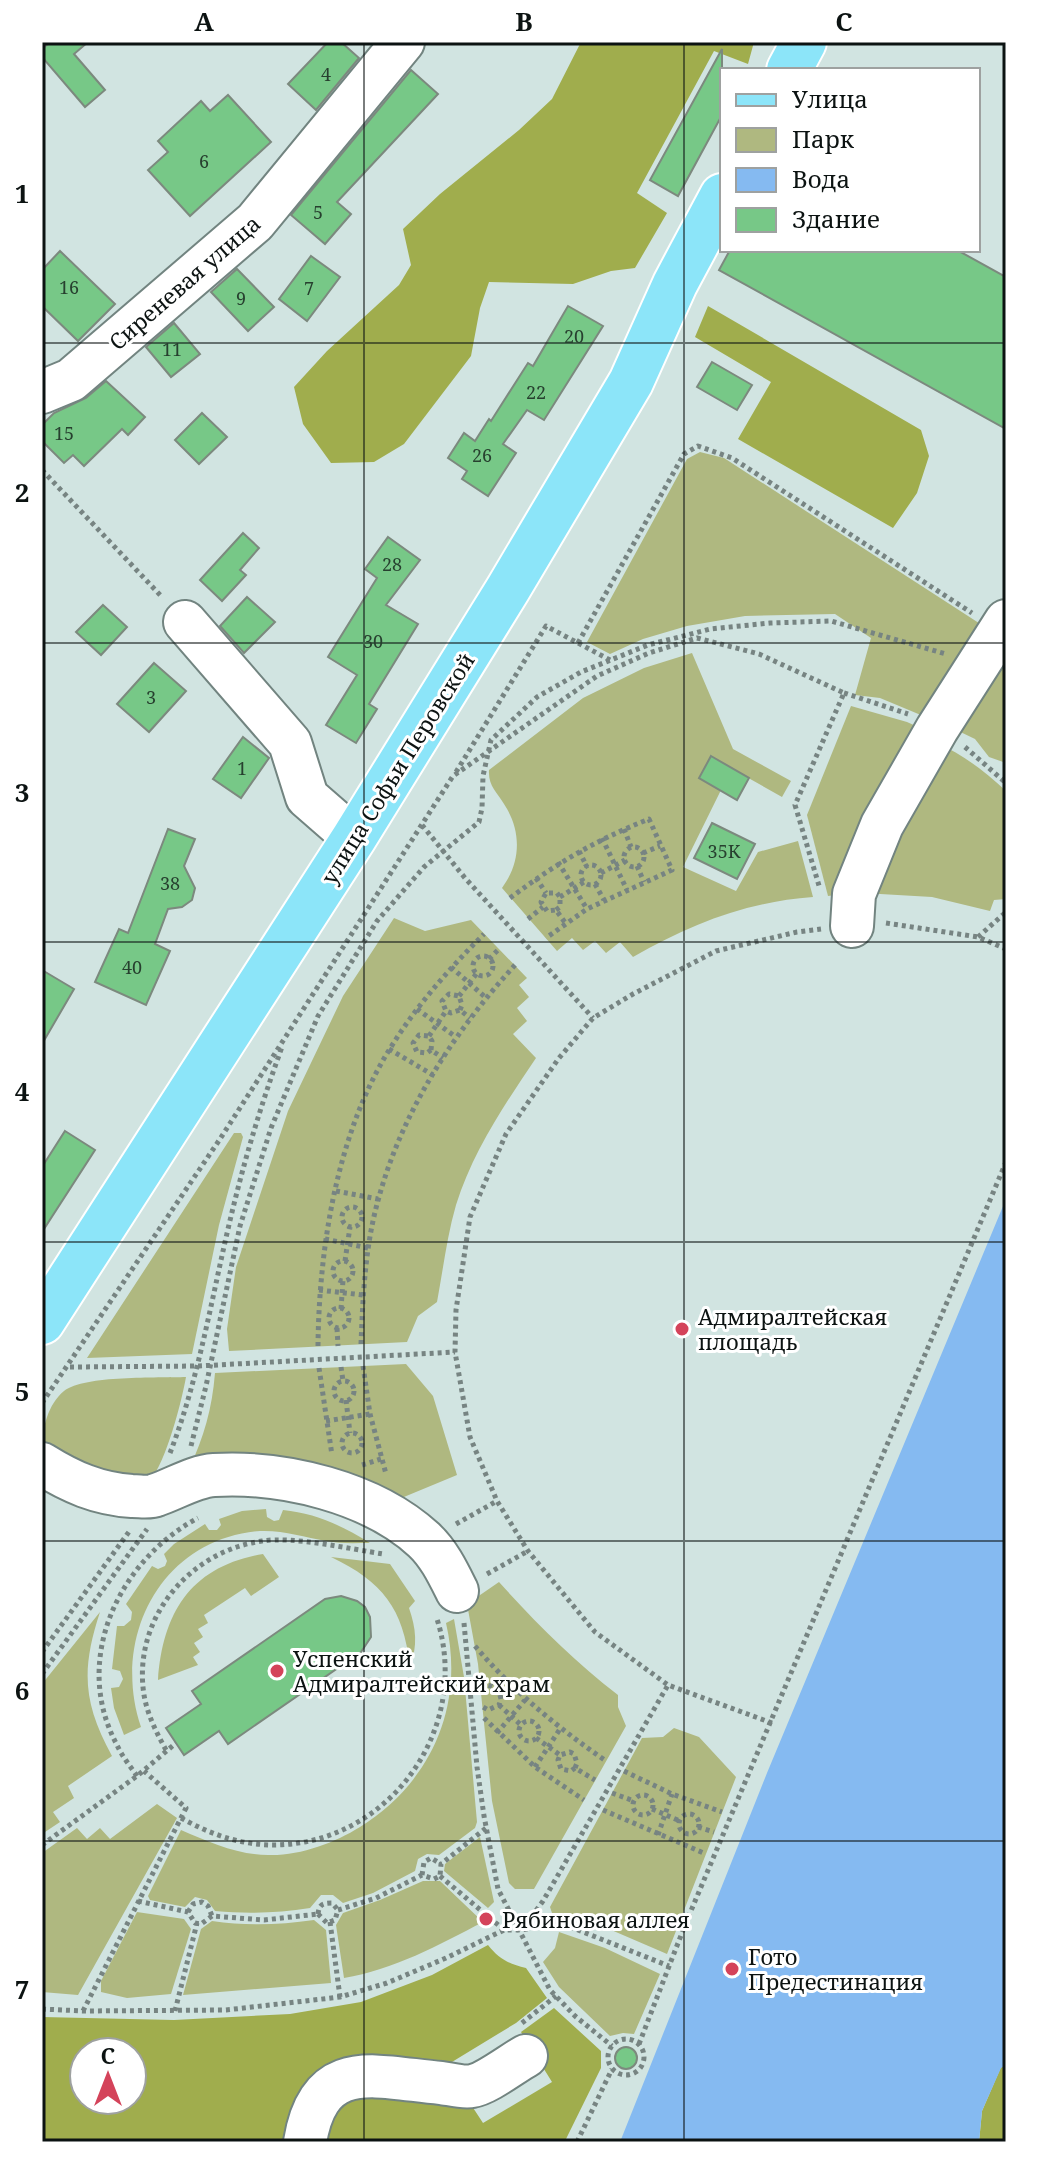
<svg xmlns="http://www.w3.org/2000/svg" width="1048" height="2184" font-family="'Noto Serif',serif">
<rect width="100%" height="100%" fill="#d1e4e1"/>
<g fill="#afb880">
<polygon points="700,452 724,458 985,627 928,718 880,698 855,695 871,638 835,614 745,616 687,626 643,639 610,654 587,642 687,459"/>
<polygon points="1006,645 1006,763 989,757 975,739 950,727"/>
<path d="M692 653 733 749 791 781 782 797 711 757 699 778 721 790 683 867 736 891 758 852 798 841 813 897C746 902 691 924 633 957L620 942 606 953 595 941 583 950 572 938 557 951 502 888C521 862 522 831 504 804 497 792 488 786 489 770L583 698 644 668Z"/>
<polygon points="851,706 907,722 927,731 844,894 828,896 807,815"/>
<path d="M937 743C964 755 984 771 1006 791V899L994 900 990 911 932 897 863 893Z"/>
<path d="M394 918 425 931 471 920 527 978 519 985 529 997 517 1008 527 1021 513 1034 536 1058C505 1104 473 1151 456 1205 447 1236 443 1270 437 1302L418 1316 407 1342 229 1351 227 1329 236 1267 288 1111 343 996Z"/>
<polygon points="234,1133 241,1133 243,1137 219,1225 192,1354 87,1358"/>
<path d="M406 1364 433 1396 457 1475 387 1504 189 1469C204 1437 212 1409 215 1373Z"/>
<path d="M186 1377C182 1400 166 1463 150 1480 150 1481 140 1485 139 1486L42 1447C42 1429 48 1404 64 1391 85 1375 158 1378 186 1377Z"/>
<path d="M266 1509 267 1517 274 1521 279 1520 283 1510C315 1513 343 1526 370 1543 356 1543 340 1544 326 1541 304 1537 283 1530 260 1531 160 1539 111 1639 141 1727L124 1735 114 1708 111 1688 119 1687 123 1679 120 1671 112 1669 117 1626H124L131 1620 132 1612 126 1604 152 1566 158 1569 165 1566 167 1561 164 1554 174 1544 205 1524 209 1530H217L221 1525 219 1519 242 1511Z"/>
<path d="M263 1554 279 1577 251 1596 245 1588 204 1615 208 1623 198 1629 203 1637 194 1643 200 1652 193 1657 198 1665 158 1680C163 1611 192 1566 263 1554Z"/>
<path d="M331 1557 390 1564 415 1601 409 1608C416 1628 418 1646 410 1666 403 1608 383 1582 331 1557Z"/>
<path d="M499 1582C536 1623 574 1661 618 1695V1707L626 1726 534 1889H515L509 1883 492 1801 478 1664 467 1604Z"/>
<path d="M100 1612C81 1670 83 1703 112 1756L68 1786 74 1798 53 1812 60 1822 42 1834V1684Z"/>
<path d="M454 1619 464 1677 477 1822 475 1828 439 1855 427 1854 418 1859 415 1871 373 1893 343 1903 333 1895H321L310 1908C278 1913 248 1914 215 1911L207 1900 195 1897 185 1907 150 1900 148 1896 181 1830C209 1842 238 1855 268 1855 300 1856 334 1843 360 1827 432 1782 465 1705 446 1623Z"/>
<polygon points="674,1728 699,1737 736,1777 667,1954 595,1923 552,1913 550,1907 642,1738 663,1737"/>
<polygon points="157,1804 177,1818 78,1995 42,1992 42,1853 77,1828 87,1839 100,1828 110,1839"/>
<polygon points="480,1837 494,1902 488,1908 444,1871 445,1864"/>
<path d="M423 1881H440L483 1922C439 1945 393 1970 344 1978L336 1925 343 1913 380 1900Z"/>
<polygon points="137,1912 184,1919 191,1929 171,1994 127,1998 101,1992 101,1981"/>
<path d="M314 1920 326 1930 331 1983 183 1995 201 1929 212 1921C247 1926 279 1925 314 1920Z"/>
<polygon points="559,1932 605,1948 660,1974 634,2034 623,2033 610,2036 559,1987 543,1962 555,1948"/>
</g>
<g fill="#a0ad4d" fill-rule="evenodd">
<polygon points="581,42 754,42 748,64 714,51 637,193 667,213 635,268 611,271 573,284 489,282 480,308 471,356 404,444 374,462 331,463 303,424 294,387 327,351 399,285 411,265 403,229 440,194 519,130 552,99"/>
<polygon points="708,306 921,430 929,456 917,493 893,528 738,439 771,382 695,337"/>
<path d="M488 1945C499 1959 509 1964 526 1968L547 1998 516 2023 447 2065 348 2064 294 2142H42V2017L174 2020 290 2014 361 2002 432 1975ZM84 2052H132V2100H84Z"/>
<polygon points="554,2008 601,2051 601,2068 566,2139 556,2142 321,2142 324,2118 361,2088 466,2097 483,2123 552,2082 521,2032"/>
<polygon points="1006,2065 1006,2142 979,2142 982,2111 1001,2067"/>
</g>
<polygon fill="#85baf1" points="1006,1199 1006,2065 1001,2068 982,2111 979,2142 620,2142 767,1773"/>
<g fill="#77c887" stroke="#7c897e" stroke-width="2">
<polygon points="50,42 88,42 74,54 105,90 85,107 42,57 42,49"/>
<polygon points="328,42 341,42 359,58 316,110 288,84"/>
<polygon points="722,49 722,115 678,196 650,180"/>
<polygon points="411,70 438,94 337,202 351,214 325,244 291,215"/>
<polygon points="228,95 271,142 190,216 148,170 168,152 158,141 201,101 210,111"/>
<polygon points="730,250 957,250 1006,277 1006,429 719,270"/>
<polygon points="60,251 115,304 78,341 42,306 42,270"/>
<polygon points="311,256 340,277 307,321 279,299"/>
<polygon points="237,269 274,307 248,331 211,292"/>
<polygon points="568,306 603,326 544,420 527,410 503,444 516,453 488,496 462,479 467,471 448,458 464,433 475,441 489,419 491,421 528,363 533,366"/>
<polygon points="174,323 200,354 171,377 146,347"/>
<polygon points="712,362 752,385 737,410 697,387"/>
<polygon points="106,381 145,417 128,435 122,429 84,466 73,455 64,463 42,441 42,425 54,413 86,398"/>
<polygon points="202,413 227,437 199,464 175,440"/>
<polygon points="243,533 259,548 240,570 246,575 222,601 200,580"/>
<polygon points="388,537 420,560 386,605 418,624 369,704 377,709 356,743 326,725 357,675 328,657 377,578 365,569"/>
<polygon points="247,597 275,622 244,653 220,626"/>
<polygon points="103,605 127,627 101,655 76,632"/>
<polygon points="154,663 186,691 149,732 117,704"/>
<polygon points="243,737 269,758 241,798 213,779"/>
<polygon points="711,756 749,778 737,800 699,778"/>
<polygon points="712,823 755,844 737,879 694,858"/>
<polygon points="168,829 195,839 184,866 195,888 192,900 182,907 168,909 155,944 170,951 146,1005 95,982 119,929 128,933"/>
<polygon points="42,970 74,989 42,1044"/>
<polygon points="65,1131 95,1150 42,1232 42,1167"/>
<polygon points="341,1596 357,1601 365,1607 370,1617 371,1637 361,1652 228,1744 219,1731 184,1755 166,1728 201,1704 192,1691 325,1599"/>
<circle cx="626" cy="2058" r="11"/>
</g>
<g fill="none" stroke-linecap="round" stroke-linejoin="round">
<defs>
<g id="minor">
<polyline points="42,392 71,380 255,222 403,42"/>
<polyline points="185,622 290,743 307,797 354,838"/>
<polyline points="852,926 854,894 882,825 937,729 1006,621"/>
<path d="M42 1464C71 1482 98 1494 132 1496 141 1496 149 1498 156 1495 174 1489 195 1476 214 1475 283 1471 372 1492 424 1540 439 1554 448 1573 457 1591"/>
<path d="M305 2142C319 2056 374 2077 441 2083 450 2084 463 2088 472 2086 486 2084 513 2063 526 2056"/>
</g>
<g id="major">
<polyline points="789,70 804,42"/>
<polyline points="42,1322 354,838 508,589 631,382 675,284 722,196"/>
</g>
</defs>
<use href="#minor" stroke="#728480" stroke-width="46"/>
<use href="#major" stroke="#fff" stroke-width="48"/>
<g stroke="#778482" stroke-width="5" stroke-dasharray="4 4" stroke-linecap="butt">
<polyline points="42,470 162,597"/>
<polyline points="578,643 684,454 698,446 732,458 972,613"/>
<polyline points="844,693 908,714"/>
<polyline points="965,747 1006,783"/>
<polyline points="456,772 546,626 612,661"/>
<polyline points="422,825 465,878 593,1018"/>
<polyline points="624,829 631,847"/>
<polyline points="602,838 627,890"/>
<circle cx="634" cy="857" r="10"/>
<polyline points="579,851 587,867"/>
<polyline points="643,853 660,846"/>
<polyline points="558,862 587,909"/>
<circle cx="591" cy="875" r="10"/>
<polyline points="637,866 644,882"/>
<polyline points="601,873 625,860"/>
<polyline points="536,878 546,893"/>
<polyline points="595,884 604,900"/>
<polyline points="560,897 584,882"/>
<path d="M510 898C557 863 594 841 649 819L672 870 587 909 546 938"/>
<polyline points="556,910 560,907 560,897 557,893 546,893 541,902 547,911 556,910 566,924"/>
<polyline points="528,919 543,907"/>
<polyline points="886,923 978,937 1006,949"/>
<polyline points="978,937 1006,912"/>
<circle cx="483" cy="966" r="10"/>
<polyline points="489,959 499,949"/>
<polyline points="451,967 485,997"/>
<polyline points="459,996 477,973"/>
<polyline points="417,1009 456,1037"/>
<polyline points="460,1010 462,1005 459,996 449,994 442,1001 446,1011 451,1013 460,1010 470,1018"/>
<polyline points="429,1036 446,1011"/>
<polyline points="389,1049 433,1075"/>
<polyline points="431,1050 432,1041 429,1036 419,1035 413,1043 417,1052 427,1053 431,1050 443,1058"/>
<polyline points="336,1191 378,1199"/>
<circle cx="352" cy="1217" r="10"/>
<polyline points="325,1239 368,1248"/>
<polyline points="345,1261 350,1227"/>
<circle cx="343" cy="1271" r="10"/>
<polyline points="319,1290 363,1295"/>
<circle cx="339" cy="1318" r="10"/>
<polyline points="341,1309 343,1280"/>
<polyline points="337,1328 338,1346"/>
<path d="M361 1344C363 1295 365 1245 379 1197 403 1110 454 1032 515 965"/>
<path d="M318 1346C319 1248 337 1132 391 1047 417 1005 449 969 484 934"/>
<polyline points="363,1366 370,1414 386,1474"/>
<polyline points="70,1367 199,1366 455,1352"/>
<polyline points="341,1367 343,1381"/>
<polyline points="319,1368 332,1455"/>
<circle cx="344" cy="1391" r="10"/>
<polyline points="346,1400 350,1433"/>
<polyline points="42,1403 220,1139 453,776 597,676 649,653 697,638 759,654 844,693 795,805 820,889"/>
<polyline points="326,1421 370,1414"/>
<circle cx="352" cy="1443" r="10"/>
<polyline points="191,1446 206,1386 240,1226 271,1128 318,1016 377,921 424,867 479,822 482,808 483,776 491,740 537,697 581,672 648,645 710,629 770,623 831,621 946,654"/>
<path d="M170 1453C201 1373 213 1288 234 1204 247 1151 263 1099 282 1047"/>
<polyline points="362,1465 381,1459"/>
<polyline points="456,1524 497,1501"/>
<polyline points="487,1574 528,1551"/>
<polyline points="464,1623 477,1767 484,1816 498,1889 550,1990 575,2016 612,2046"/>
<path d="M475 1646C514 1692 557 1727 606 1761"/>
<polyline points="42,1652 131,1529"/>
<polyline points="42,1674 147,1529"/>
<path d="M481 1688 487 1685C496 1687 499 1690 501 1699L499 1705 488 1710 483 1707"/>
<polyline points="499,1705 521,1725"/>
<polyline points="484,1718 535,1767 584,1800"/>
<circle cx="529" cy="1731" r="10"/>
<polyline points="772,1723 668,1685 595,1632 528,1551 497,1501 470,1437 455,1352 456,1310 470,1217 506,1134 559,1058 593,1018 633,994 716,951 797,932 821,929"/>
<polyline points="497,1733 525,1700"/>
<polyline points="536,1738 560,1755"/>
<path d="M166 1750C155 1730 145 1710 143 1687 136 1615 191 1551 262 1541 292 1536 351 1549 383 1554"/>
<polyline points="535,1767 560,1729"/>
<polyline points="575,1768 577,1763 574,1754 570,1752 560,1755 558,1760 561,1769 571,1771 575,1768 595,1780"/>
<polyline points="624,1771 672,1794 722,1812"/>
<path d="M137 1776C130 1766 122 1756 117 1745 71 1660 119 1560 198 1518"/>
<polyline points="612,1793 634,1801"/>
<circle cx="643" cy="1805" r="10"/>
<polyline points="652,1809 680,1821"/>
<polyline points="603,1810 706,1854"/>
<circle cx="689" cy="1824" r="10"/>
<path d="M181 1818C210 1834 240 1845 274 1845 390 1844 472 1728 437 1619"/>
<polyline points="698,1827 714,1832"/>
<polyline points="658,1835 672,1794"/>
<polyline points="42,1845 137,1776 176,1743"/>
<polyline points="422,1875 424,1862 431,1858 441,1864"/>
<polyline points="440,1876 503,1929"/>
<polyline points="138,1901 188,1912 195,1923 201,1924 212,1916 264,1920 318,1914"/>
<polyline points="338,1910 376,1898 422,1875 434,1879 440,1876 441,1864 486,1828"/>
<polyline points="188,1912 193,1904 202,1902 208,1906 212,1916"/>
<polyline points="318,1914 327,1923 335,1920 338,1910"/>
<path d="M318 1914C319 1905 322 1903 332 1903L338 1910"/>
<polyline points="330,1922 340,1997"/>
<polyline points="522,1930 543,1901 668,1685"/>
<polyline points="42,2009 83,2011 226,2010 340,1997 387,1983 446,1958 504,1930 522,1930 558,1922 669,1966"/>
<polyline points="83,2011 186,1808 144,1771"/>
<polyline points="175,2011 197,1923"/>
<polyline points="522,2023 556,1996"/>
<circle cx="626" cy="2057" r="18"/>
<polyline points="639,2044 685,1925 1006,1162"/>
<polyline points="577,2142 612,2069"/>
</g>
<use href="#minor" stroke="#fff" stroke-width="42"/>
<use href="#major" stroke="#8ce5f9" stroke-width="44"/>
</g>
<path fill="none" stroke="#0c1312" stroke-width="2" stroke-opacity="0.55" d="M364 42V2142M684 42V2142M42 343H1006M42 643H1006M42 942H1006M42 1242H1006M42 1541H1006M42 1841H1006"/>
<g fill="#d4435a" stroke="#fff" stroke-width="3">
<circle cx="682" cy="1329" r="8"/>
<circle cx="277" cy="1671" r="8"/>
<circle cx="486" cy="1919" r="8"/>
<circle cx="732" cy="1969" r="8"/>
</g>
<g text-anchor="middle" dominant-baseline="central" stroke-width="6" stroke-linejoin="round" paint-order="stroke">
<g font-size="18" fill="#27402f">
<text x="326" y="74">4</text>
<text x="204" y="161">6</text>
<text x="318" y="212">5</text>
<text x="69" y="287">16</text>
<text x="309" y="288">7</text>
<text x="241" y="298">9</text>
<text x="574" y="336">20</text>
<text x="172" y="349">11</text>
<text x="536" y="392">22</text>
<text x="64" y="433">15</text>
<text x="482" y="455">26</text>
<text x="392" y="564">28</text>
<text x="373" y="641">30</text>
<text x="151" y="697">3</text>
<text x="242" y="768">1</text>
<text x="724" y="851">35К</text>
<text x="170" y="883">38</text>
<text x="132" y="967">40</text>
</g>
<g font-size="22" fill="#0c1312" stroke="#fff">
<text transform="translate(184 282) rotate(-41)">Сиреневая улица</text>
<text transform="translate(397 768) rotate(-58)">улица Софьи Перовской</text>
</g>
<g font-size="22" fill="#0c1312" stroke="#fff" text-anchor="start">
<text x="698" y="1316">Адмиралтейская<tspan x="698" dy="25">площадь</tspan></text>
<text x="293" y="1658">Успенский<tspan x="293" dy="25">Адмиралтейский храм</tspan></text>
<text x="502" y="1919">Рябиновая аллея</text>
<text x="748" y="1956">Гото<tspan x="748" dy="25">Предестинация</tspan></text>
</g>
</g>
<rect width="1048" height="2184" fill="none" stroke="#ffffff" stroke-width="88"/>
<rect x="720" y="68" width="260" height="184" fill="#ffffff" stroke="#9ea1a0" stroke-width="2"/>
<rect x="736" y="94" width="40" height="12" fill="#8ce5f9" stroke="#9ea1a0" stroke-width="2"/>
<text x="792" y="108" font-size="24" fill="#0c1312">Улица</text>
<rect x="736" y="128" width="40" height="24" fill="#afb880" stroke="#9ea1a0" stroke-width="2"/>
<text x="792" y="148" font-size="24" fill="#0c1312">Парк</text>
<rect x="736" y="168" width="40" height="24" fill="#85baf1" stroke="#9ea1a0" stroke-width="2"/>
<text x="792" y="188" font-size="24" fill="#0c1312">Вода</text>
<rect x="736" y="208" width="40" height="24" fill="#77c887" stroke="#9ea1a0" stroke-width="2"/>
<text x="792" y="228" font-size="24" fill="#0c1312">Здание</text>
<g transform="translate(108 2076)"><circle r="38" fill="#ffffff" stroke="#9ea1a0" stroke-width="2"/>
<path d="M0-6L14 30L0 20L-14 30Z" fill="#d4435a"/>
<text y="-12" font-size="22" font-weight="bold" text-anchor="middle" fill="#0c1312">С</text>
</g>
<rect x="44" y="44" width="960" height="2096" fill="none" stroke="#0c1312" stroke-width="3"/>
<g font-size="26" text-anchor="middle" font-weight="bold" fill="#0c1312">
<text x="204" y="31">A</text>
<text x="524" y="31">B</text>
<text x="844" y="31">C</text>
<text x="22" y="203">1</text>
<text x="22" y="502">2</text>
<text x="22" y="802">3</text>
<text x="22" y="1101">4</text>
<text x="22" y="1401">5</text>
<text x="22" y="1700">6</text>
<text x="22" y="1999">7</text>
</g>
</svg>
